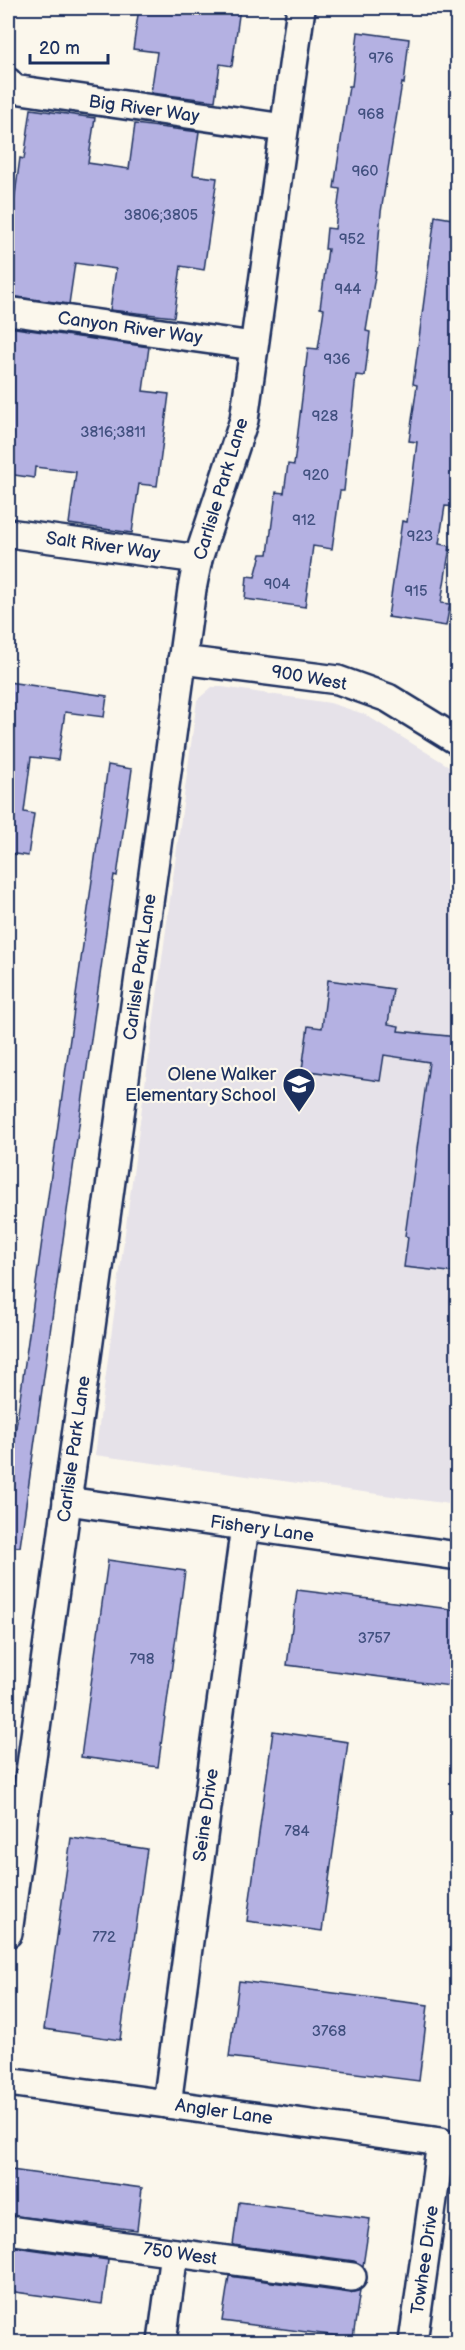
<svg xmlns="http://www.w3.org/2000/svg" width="465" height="2350" font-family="'Balsamiq Sans',sans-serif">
<rect width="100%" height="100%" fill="#fbf7ec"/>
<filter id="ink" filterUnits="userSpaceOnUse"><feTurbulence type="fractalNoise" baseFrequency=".0167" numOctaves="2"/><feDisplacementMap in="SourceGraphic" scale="12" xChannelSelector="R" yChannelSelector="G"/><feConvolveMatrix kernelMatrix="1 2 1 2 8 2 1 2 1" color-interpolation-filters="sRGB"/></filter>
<g filter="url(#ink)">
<polygon fill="#e6e2e9" points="212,687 222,687 330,703 364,714 457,771 457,1505 95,1455 197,700"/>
<g fill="#b4b1e2" stroke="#1b2f5e" stroke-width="1.5">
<polygon points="139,8 240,8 232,66 220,64 215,101 151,93 157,52 133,49"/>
<polygon points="358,32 409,39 404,84 402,83 381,212 376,270 366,331 370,332 365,376 356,375 344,491 340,491 332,549 313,546 305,607 245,599 247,576 255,577 261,554 268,554 276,492 284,493 288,464 294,465 308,348 318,349 324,309 320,308 328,249 325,249 327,228 335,229 340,189 334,188 349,86 352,86"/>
<polygon points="31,109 95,118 88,163 129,169 135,124 199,132 193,175 217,178 204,270 181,266 174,317 110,310 116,269 75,263 69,304 8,296 11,255 8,254 8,247 20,158 24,159"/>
<polygon points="435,216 458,220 458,507 445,506 439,544 450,546 441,603 450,604 446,626 388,617 402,521 407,522 417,442 409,441 417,385 413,384"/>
<polygon points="8,327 149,347 143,391 169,394 157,486 139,484 132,533 69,524 76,472 35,467 34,478 8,474"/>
<polygon points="8,682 107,696 104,717 65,712 58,760 31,757 24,812 34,814 28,856 8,853"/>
<polygon points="108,765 132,769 117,876 114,875 20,1547 8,1546 8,1485"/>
<polygon points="328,980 393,989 388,1024 399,1026 398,1031 458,1037 458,1273 404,1267 408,1237 405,1236 429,1062 384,1055 380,1081 302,1070 308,1026 322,1028"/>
<polygon points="108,1560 185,1571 158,1767 81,1757"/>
<polygon points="297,1590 458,1610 458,1687 287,1665"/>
<polygon points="273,1731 348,1742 322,1931 247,1921"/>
<polygon points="71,1838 147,1849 120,2040 44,2029"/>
<polygon points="239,1981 428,2005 419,2081 229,2057"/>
<polygon points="11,2170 142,2188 137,2230 8,2215"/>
<polygon points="239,2202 370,2219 363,2266 354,2261 233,2245"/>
<polygon points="8,2246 108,2260 102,2304 8,2291"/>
<polygon points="229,2276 350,2293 360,2290 353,2338 222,2321"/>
</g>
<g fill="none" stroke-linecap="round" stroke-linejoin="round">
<defs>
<g id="street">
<polyline points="8,82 14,89 284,128"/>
<polyline points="8,311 253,346"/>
<polyline points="8,533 198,559"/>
<polyline points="182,660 338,680 388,698 458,741"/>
<polyline points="67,1501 458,1556"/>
<polyline points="8,1933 192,589 198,559 244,420 301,8"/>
<polyline points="8,2082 441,2142 413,2342"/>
<polyline points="167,2104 245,1526"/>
<polyline points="8,2230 352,2277"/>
<polyline points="162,2342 174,2253"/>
</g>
</defs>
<use href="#street" stroke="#1b2f5e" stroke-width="32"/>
<use href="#street" stroke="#fbf7ec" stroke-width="27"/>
</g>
</g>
<defs>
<symbol id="school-pin" viewBox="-11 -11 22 30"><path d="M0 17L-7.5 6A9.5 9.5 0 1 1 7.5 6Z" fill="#1b2f5e" stroke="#fbf7ec"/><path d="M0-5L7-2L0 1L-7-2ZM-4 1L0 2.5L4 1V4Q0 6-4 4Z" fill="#fff"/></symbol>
</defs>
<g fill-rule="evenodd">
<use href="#school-pin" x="280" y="1065" width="38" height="52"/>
</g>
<g text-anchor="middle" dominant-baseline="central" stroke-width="4.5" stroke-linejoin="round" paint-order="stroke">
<g font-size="15" fill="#41507f">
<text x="381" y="58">976</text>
<text x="371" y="114">968</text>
<text x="365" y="171">960</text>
<text x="161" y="215">3806;3805</text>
<text x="352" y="239">952</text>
<text x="348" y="289">944</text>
<text x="337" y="359">936</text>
<text x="325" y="416">928</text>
<text x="113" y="432">3816;3811</text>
<text x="316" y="475">920</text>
<text x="304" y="520">912</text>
<text x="420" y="536">923</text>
<text x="277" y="584">904</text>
<text x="416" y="591">915</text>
<text x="374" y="1638">3757</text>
<text x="142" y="1659">798</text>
<text x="297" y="1831">784</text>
<text x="104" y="1937">772</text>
<text x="329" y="2031">3768</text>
</g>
<g font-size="18" fill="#1b2f5e" stroke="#fbf7ec">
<text transform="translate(144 109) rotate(8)">Big River Way</text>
<text transform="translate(130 328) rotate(8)">Canyon River Way</text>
<text transform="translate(221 489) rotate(-73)">Carlisle Park Lane</text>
<text transform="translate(103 546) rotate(8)">Salt River Way</text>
<text transform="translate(309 678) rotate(10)">900 West</text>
<text transform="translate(140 967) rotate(-82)">Carlisle Park Lane</text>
<text transform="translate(74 1449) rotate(-82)">Carlisle Park Lane</text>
<text transform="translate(262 1529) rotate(8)">Fishery Lane</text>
<text transform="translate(206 1815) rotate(-82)">Seine Drive</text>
<text transform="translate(224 2112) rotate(8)">Angler Lane</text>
<text transform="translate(180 2254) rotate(8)">750 West</text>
<text transform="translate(425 2260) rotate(-82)">Towhee Drive</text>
</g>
<g font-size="18" fill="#1b2f5e" stroke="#fbf7ec" text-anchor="end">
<text x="276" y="1074">Olene Walker<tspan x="276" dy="21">Elementary School</tspan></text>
</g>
</g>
<rect width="465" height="2350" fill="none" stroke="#fbf7ec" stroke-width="30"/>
<rect x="15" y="15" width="435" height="2320" fill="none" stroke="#1b2f5e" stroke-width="2" filter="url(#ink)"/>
<path d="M30 54v9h78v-9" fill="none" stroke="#1b2f5e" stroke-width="3"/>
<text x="39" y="54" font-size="18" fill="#1b2f5e" stroke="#fbf7ec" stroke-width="4.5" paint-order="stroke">20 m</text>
</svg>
